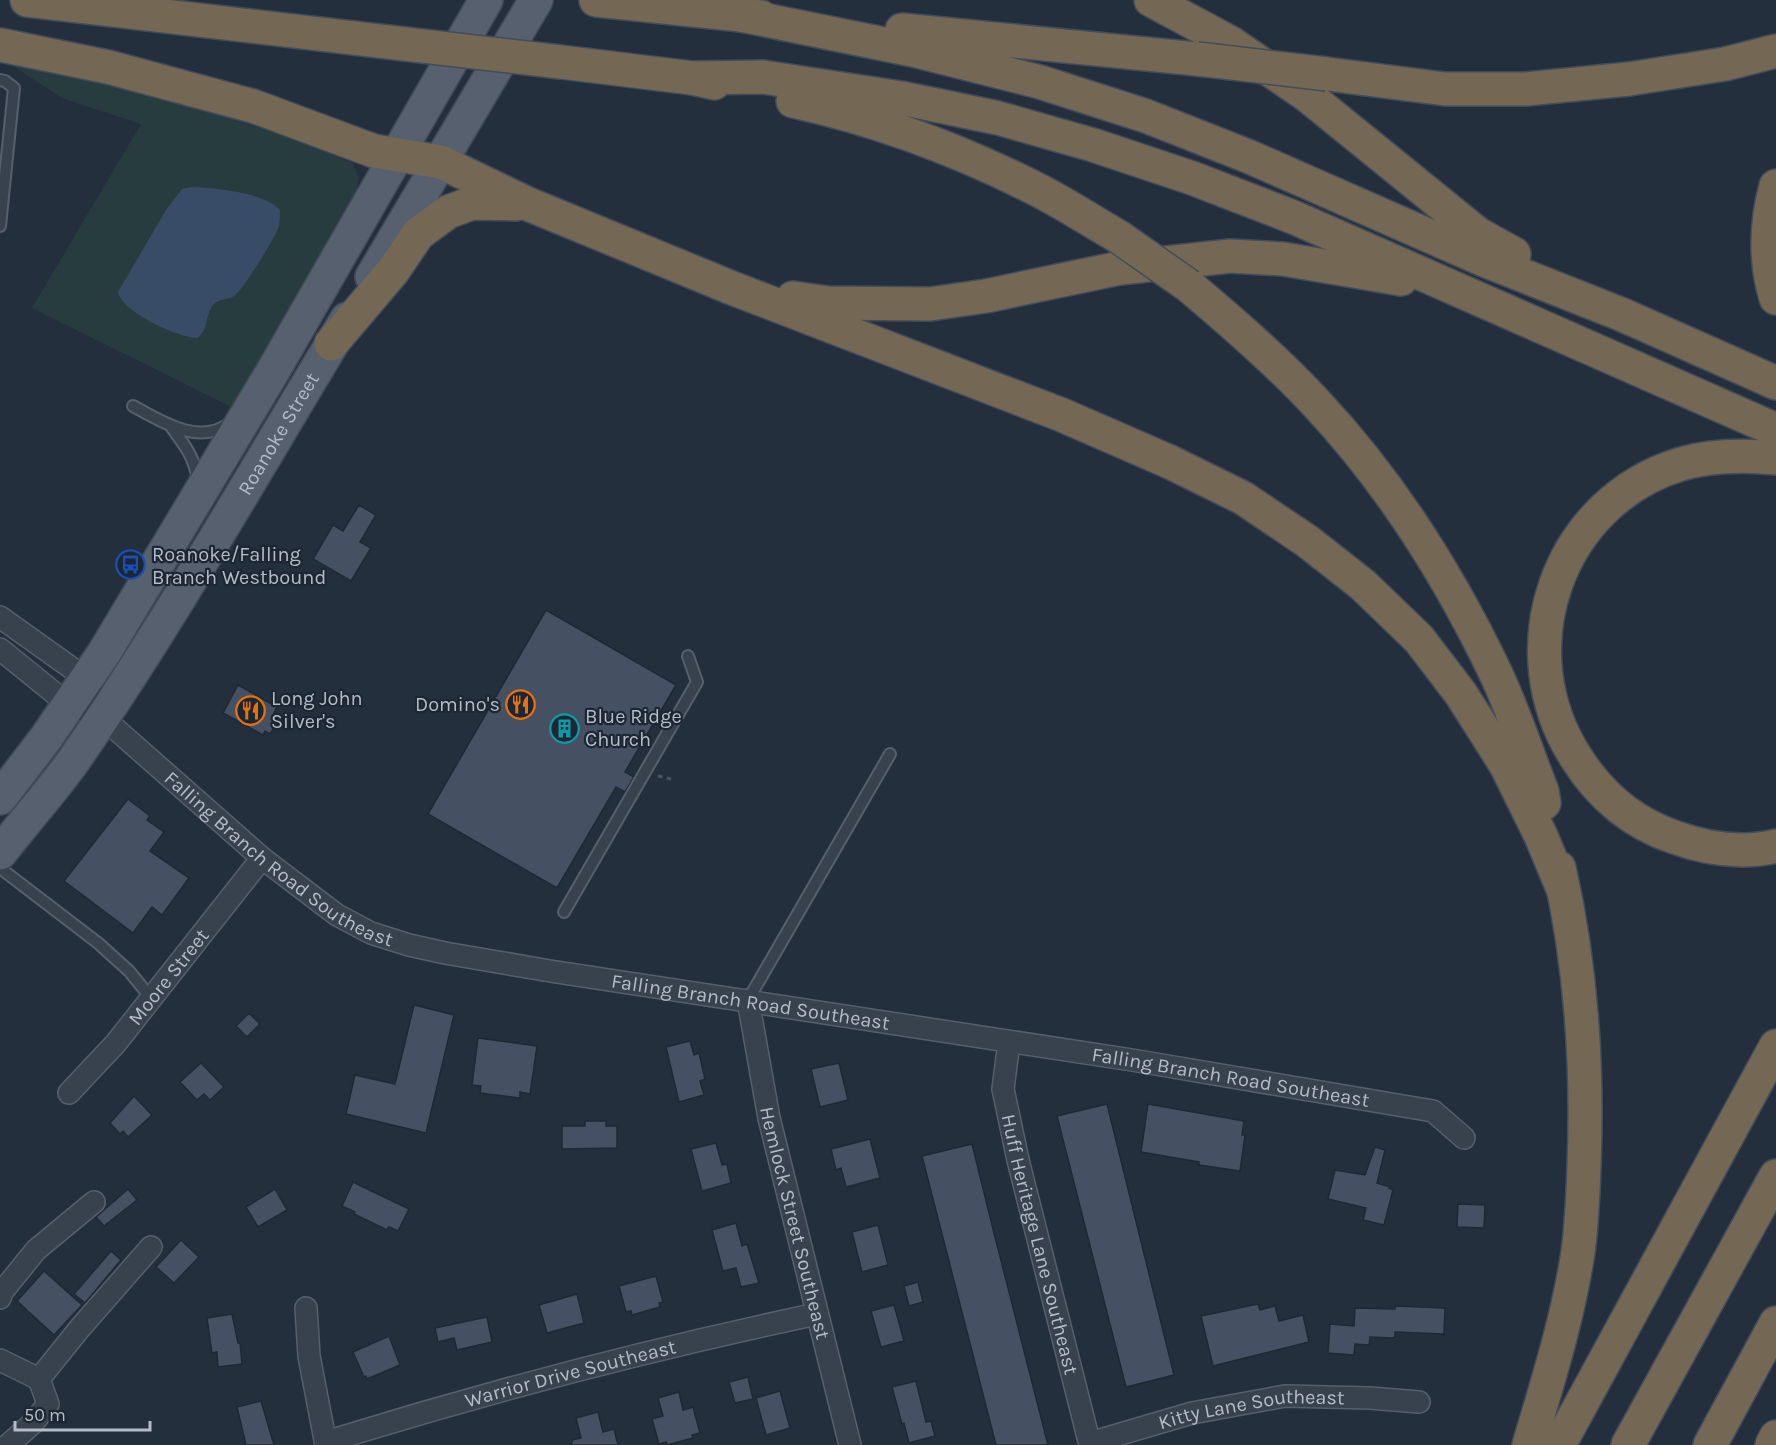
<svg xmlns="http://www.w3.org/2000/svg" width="1776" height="1445" font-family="Karla,sans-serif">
<rect width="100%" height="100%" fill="#242f3e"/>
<polygon fill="#263c3f" points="13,66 45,72 58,72 158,94 318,147 353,164 359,178 355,195 233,408 32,308 141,124 62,98"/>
<path fill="#394c67" d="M191 187C214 188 264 192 280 210 280 217 280 222 278 229 274 239 243 290 234 296 228 300 219 298 213 305 205 315 209 330 197 338 177 337 123 313 118 292L166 210 182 189Z"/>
<g fill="#455162" stroke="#1f2835" stroke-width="1.5">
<polygon points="359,505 376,515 360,542 371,548 351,581 313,559 333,525 343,531"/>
<polygon points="546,610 676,685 625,772 634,777 625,792 616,787 557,888 428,814"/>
<polygon points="238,685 277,707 272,717 278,720 270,734 265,731 263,735 223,713"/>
<polygon points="128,799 150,816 147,820 164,832 150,851 189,878 162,915 152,907 133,933 64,881"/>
<polygon points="414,1005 454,1015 426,1133 346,1114 355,1075 395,1084"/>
<polygon points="249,1013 260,1024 247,1037 236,1026"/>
<polygon points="478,1038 537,1046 530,1094 520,1092 520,1098 480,1093 481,1086 472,1085"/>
<polygon points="690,1041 694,1055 699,1053 705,1079 700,1081 704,1095 679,1102 666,1047"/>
<polygon points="201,1063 224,1087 210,1100 204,1094 197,1100 180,1082"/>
<polygon points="839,1063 848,1100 820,1107 811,1069"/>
<polygon points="134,1096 152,1115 128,1137 123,1131 120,1134 110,1123"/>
<polygon points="1107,1104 1174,1375 1126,1387 1057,1116"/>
<polygon points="1148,1104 1244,1121 1242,1135 1245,1135 1240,1171 1199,1165 1199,1162 1141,1152"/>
<polygon points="585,1121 606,1121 606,1126 617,1126 617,1148 562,1149 562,1126 585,1126"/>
<polygon points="870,1139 880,1178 846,1187 841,1168 836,1170 831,1149"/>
<polygon points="716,1143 722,1165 727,1164 731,1183 702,1191 691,1149"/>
<polygon points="972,1144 994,1233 1048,1445 996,1445 922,1156"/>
<polygon points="1375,1147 1385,1150 1377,1183 1390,1187 1389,1188 1393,1190 1384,1225 1363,1220 1366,1208 1328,1199 1335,1170 1365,1175"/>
<polygon points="353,1182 409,1209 398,1231 389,1227 387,1230 354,1214 355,1212 342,1206"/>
<polygon points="128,1189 137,1200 104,1226 96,1217"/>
<polygon points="275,1189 287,1210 258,1227 246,1207"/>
<polygon points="1458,1204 1485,1205 1484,1228 1457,1227"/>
<polygon points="736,1223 742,1246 747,1244 759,1283 741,1287 736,1268 723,1271 712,1230"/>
<polygon points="878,1225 888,1265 862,1272 852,1232"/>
<polygon points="181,1240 199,1257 174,1283 156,1267"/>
<polygon points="111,1251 121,1260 85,1303 74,1294"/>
<polygon points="44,1271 82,1305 54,1335 17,1301"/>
<polygon points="656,1276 663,1302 659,1303 660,1307 632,1315 631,1311 626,1312 619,1286"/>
<polygon points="918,1282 923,1302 909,1306 904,1286"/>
<polygon points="577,1294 584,1323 547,1333 539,1305"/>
<polygon points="1258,1304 1260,1310 1275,1306 1279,1321 1303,1315 1309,1342 1213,1366 1201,1316"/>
<polygon points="894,1305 904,1341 881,1347 871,1311"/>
<polygon points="1395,1306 1445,1308 1444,1334 1395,1332 1395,1337 1393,1338 1370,1337 1369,1345 1355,1344 1354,1355 1328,1353 1330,1324 1354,1326 1355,1308 1395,1309"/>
<polygon points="232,1314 238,1343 240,1343 242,1364 218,1367 217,1352 212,1353 207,1318"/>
<polygon points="487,1317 492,1342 457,1350 454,1338 438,1342 435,1328"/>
<polygon points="389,1336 400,1365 367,1379 366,1376 364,1377 353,1352"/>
<polygon points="748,1377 753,1399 735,1403 729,1382"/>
<polygon points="916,1381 926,1422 931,1421 935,1436 909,1443 904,1423 902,1424 892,1387"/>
<polygon points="780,1391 790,1428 766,1435 756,1398"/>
<polygon points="679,1392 683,1410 693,1407 700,1433 692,1435 693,1438 667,1445 666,1442 659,1444 652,1419 663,1416 658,1398"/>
<polygon points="261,1401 274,1445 246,1445 237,1407"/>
<polygon points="598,1412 603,1432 614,1429 618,1445 572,1445 572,1440 581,1438 576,1418"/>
</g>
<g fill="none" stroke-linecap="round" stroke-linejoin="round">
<defs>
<g id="service">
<polyline points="0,80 5,81 14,88 0,226"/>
<path d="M133 406C162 422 199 446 230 423"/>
<path d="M172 428C186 447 194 457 198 480"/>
<polyline points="0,868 98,943 129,971 151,998"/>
<polyline points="564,912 697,682 688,656"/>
<polyline points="748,1000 890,754"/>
</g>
<g id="minor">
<polyline points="0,617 87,679 102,717"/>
<path id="s1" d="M0 649 69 705 102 717 262 858 337 915 371 933 409 945 445 953 550 971 1132 1060 1433 1111 1464 1138"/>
<path id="s2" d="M748 1000 769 1118 850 1445"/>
<path id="s3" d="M1009 1042 1003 1089 1018 1160 1090 1445"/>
<path id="s4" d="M69 1093 116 1043 262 858"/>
<polyline points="0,1298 2,1292 36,1250 94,1202"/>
<polyline points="306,1308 309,1356 326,1445"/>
<polyline points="0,1360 39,1379"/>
<path id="s5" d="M326 1442C487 1392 651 1349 817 1314"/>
<path id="s6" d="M1090 1443 1192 1413 1285 1396 1370 1398 1419 1402"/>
<polyline points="8,1445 33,1423 48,1404 39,1379 80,1328 151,1247"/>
</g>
<g id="primary">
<polyline points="372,277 536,0"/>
<polyline points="0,798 46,738 104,653 273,371 486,0"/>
<path id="s7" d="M0 853C24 822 51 792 74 760 172 618 257 467 347 319"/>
</g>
<g id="motorway">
<polyline points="27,0 405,44"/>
<polyline points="596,0 761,17"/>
<polyline points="1151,0 1231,43 1308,96 1478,234 1514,254"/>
<polyline points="741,15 913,50 1040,82 1146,116 1250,157 1484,260 1623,315 1776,383"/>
<polyline points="902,30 1197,59"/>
<polyline points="0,45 108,67 253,106 374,151 441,162 528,204 732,288 1062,415 1170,462 1243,498 1307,541 1363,585 1419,639 1461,694 1506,765 1541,836 1563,889"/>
<polyline points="561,62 692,78 714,83"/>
<polyline points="1327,74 1445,89 1526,89 1629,79 1725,64 1776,51"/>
<polyline points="692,78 763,77 901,98 998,118 1093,145 1192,178 1293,217 1776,430"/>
<path d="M793 101C879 120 962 151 1040 191 1067 205 1093 222 1119 237"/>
<path d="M1776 186C1766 223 1765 262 1776 298"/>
<path d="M1189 286C1233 323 1277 361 1316 403 1391 483 1450 577 1497 676 1514 713 1527 753 1542 791L1544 803"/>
<polyline points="793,298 828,303 930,304 986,296 1120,268 1230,256 1283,259 1401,279"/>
<polyline points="331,344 393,271 418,234 448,212 472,203 516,204"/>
<path d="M1776 458C1745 455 1712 455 1681 464 1556 502 1506 651 1577 759 1600 795 1633 823 1674 837 1707 849 1742 854 1776 846"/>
<path d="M1529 1445C1548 1381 1568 1318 1578 1252 1582 1223 1583 1194 1584 1166 1588 1066 1581 965 1559 868"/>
<polyline points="1559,1445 1776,1046"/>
<polyline points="1628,1445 1776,1176"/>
<polyline points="1710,1445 1776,1323"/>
<polyline points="1772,1445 1776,1437"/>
</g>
</defs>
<use href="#service" stroke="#565f6c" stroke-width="14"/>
<use href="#minor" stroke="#565f6c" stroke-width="24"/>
<use href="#primary" stroke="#414a57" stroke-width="36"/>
<use href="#motorway" stroke="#434c59" stroke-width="36"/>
<polyline stroke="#44595c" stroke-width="3" stroke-dasharray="4.5 4.5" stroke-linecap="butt" points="658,776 671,779"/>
<use href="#service" stroke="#38414e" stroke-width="10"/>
<use href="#minor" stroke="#38414e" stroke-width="21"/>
<use href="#primary" stroke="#56606e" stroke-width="33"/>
<use href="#motorway" stroke="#746855" stroke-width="33"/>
<defs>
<g id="motorway-bridge">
<polyline points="405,44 561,62"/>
<polyline points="1197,59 1327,74"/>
<polyline points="1119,237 1189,286"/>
</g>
</defs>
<use href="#motorway-bridge" stroke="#434c59" stroke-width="36" stroke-linecap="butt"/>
<use href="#motorway-bridge" stroke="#746855" stroke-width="33"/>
</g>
<defs>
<symbol id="bus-ring" viewBox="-11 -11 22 22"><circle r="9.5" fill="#1d2633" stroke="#1a4fb4" stroke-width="1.5"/><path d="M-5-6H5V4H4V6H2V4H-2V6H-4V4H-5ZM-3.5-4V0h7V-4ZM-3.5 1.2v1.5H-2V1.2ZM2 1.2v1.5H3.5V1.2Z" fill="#1a4fb4"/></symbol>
<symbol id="restaurant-ring" viewBox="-11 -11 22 22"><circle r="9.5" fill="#1d2633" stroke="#e8710a" stroke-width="1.5"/><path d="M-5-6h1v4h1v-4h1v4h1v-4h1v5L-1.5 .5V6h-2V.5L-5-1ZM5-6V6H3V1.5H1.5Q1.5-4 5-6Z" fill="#e8710a"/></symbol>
<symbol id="building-ring" viewBox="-11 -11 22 22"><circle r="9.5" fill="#1d2633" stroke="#0f9aa8" stroke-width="1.5"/><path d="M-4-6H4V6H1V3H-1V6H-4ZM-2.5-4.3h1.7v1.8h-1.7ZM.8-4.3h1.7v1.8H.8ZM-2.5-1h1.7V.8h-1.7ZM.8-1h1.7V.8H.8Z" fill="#0f9aa8"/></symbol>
</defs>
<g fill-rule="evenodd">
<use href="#bus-ring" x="114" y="548" width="33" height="33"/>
<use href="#restaurant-ring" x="504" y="688" width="33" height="33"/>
<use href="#restaurant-ring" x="234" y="694" width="33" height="33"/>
<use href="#building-ring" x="548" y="712" width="33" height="33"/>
</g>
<g text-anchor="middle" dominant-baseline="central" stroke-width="4.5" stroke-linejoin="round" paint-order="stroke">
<g font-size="20" fill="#b4bcc9" stroke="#1d2633">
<text stroke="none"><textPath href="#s7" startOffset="504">Roanoke Street</textPath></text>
<text stroke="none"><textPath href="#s1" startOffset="352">Falling Branch Road Southeast</textPath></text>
<text stroke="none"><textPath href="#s4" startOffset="153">Moore Street</textPath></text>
<text stroke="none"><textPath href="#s1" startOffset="856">Falling Branch Road Southeast</textPath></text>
<text stroke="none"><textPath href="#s1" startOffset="1342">Falling Branch Road Southeast</textPath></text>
<text stroke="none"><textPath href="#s2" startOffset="228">Hemlock Street Southeast</textPath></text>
<text stroke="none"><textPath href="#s3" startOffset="207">Huff Heritage Lane Southeast</textPath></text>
<text stroke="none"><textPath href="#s5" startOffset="254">Warrior Drive Southeast</textPath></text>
<text stroke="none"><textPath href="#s6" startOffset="166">Kitty Lane Southeast</textPath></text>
</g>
<g font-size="20" fill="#b4bcc9" stroke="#1d2633" text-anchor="start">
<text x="152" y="554">Roanoke/Falling<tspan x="152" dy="23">Branch Westbound</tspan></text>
<text x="271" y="698">Long John<tspan x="271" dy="23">Silver's</tspan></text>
<text x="500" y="704" text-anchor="end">Domino's</text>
<text x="585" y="716">Blue Ridge<tspan x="585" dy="23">Church</tspan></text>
</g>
</g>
<path d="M15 1421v9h135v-9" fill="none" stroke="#b4bcc9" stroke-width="3"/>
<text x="24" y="1421" font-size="18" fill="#b4bcc9" stroke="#1d2633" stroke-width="4.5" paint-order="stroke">50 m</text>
</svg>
